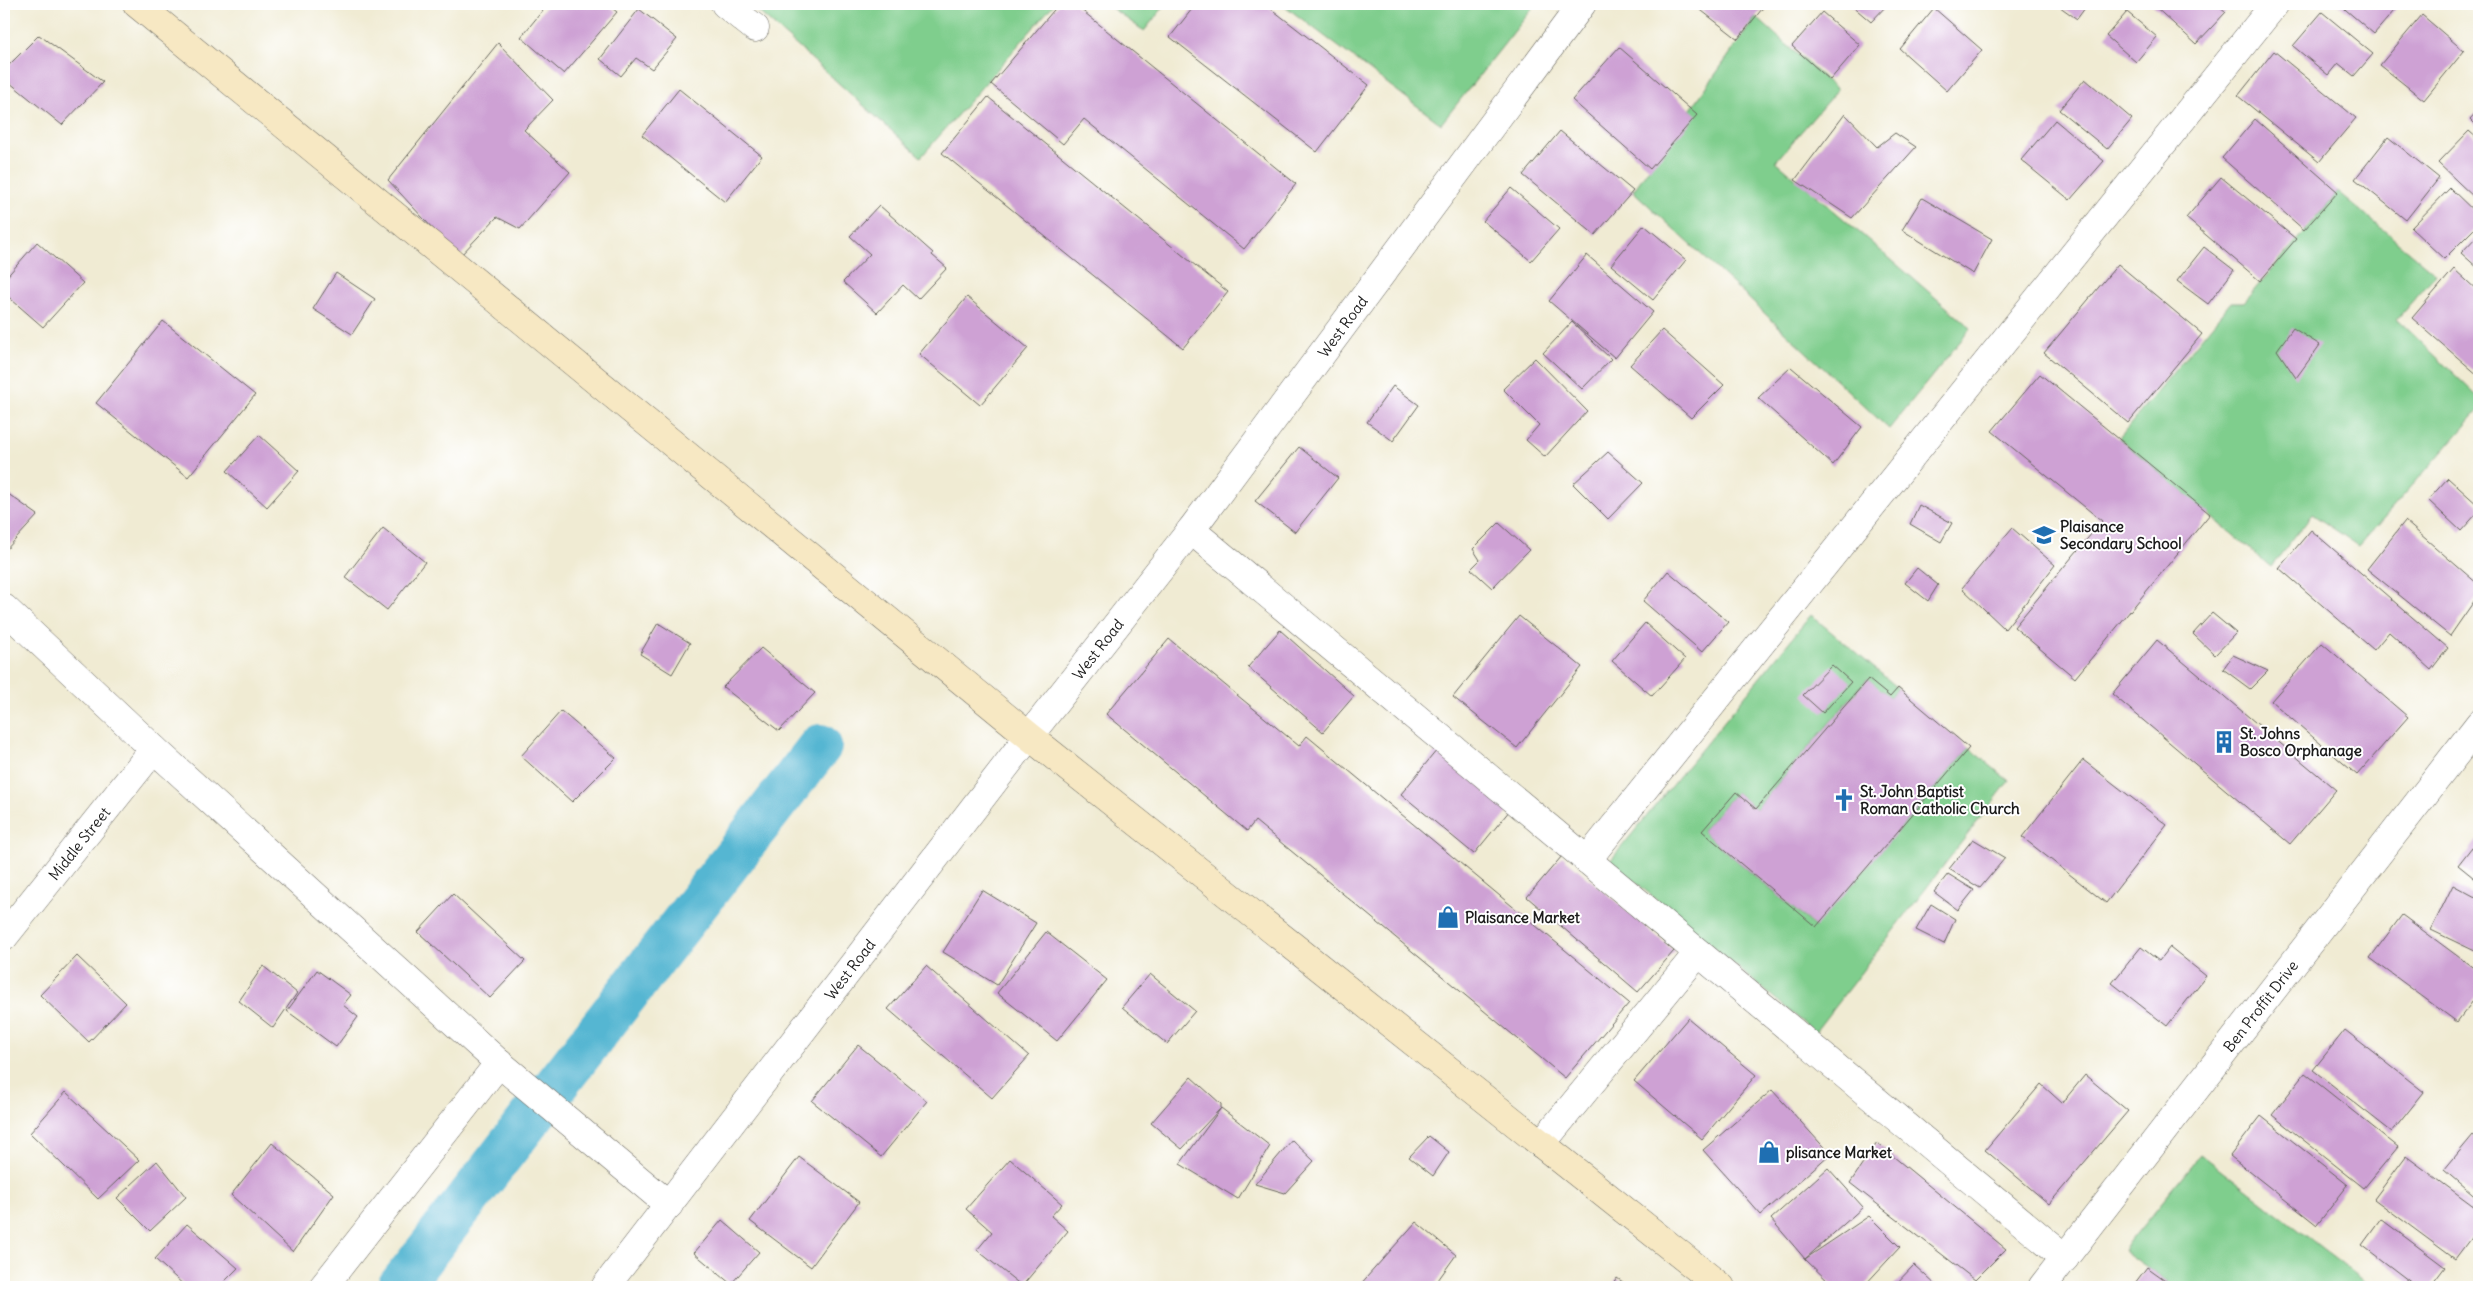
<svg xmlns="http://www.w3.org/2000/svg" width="2483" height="1291" font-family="Delius,sans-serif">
<rect width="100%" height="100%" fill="#fff"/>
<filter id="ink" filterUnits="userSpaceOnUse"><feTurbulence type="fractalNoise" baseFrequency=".02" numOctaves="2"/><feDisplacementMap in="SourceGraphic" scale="10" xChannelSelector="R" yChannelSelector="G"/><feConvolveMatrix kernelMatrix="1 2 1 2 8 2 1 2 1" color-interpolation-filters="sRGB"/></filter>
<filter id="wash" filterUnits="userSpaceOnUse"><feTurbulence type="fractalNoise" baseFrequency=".0096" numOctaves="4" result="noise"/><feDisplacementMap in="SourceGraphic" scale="20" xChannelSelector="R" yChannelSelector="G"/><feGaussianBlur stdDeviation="1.12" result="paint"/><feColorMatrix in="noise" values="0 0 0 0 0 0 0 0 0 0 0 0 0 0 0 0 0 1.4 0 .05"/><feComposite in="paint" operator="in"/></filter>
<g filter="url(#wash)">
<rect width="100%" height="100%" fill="#f0ebd3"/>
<g fill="#7fce8d" stroke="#4e7554">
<polygon points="750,4 1054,4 921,157"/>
<polygon points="1106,4 1166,4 1144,31"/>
<polygon points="1282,4 1536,4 1441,124"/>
<polygon points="1756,17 1837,90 1776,161 1971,328 1889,429 1633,191"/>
<polygon points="2338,192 2436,274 2397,319 2479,398 2479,410 2359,546 2312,514 2271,567 2119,438 2231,302 2244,302"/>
<polygon points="1811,615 1898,688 1890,697 1867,679 1756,809 1736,792 1702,831 1815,927 1969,748 2009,781 1815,1032 1610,861"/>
<polygon points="2201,1154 2372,1287 2175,1287 2123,1250"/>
</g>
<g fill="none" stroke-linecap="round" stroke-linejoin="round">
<polyline stroke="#54b6d2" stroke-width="44" points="399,1287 820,746"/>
</g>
<g id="blocks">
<g fill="#cea1d4">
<polygon points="548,4 607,4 617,12 564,74 521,37"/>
<polygon points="1059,4 1074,4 1296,184 1244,249 1084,119 1063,144 991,84"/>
<polygon points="1196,4 1265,4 1369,85 1317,152 1170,37"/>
<polygon points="1693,4 1766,4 1738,39"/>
<polygon points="1850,4 1888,4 1871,22"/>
<polygon points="2056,4 2088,4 2077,19"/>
<polygon points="2152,4 2217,4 2226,12 2196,44"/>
<polygon points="2339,4 2400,4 2374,34"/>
<polygon points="1934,8 1982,50 1947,91 1900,49"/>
<polygon points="639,9 677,39 652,69 636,58 621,76 600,59"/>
<polygon points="1822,12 1860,45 1830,80 1792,46"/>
<polygon points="2127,12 2157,37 2136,62 2106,36"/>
<polygon points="2322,12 2373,54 2354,76 2338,63 2328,75 2293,46"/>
<polygon points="2422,15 2464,51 2424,100 2380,65"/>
<polygon points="39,35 103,82 62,125 4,78 4,70"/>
<polygon points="498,43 553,100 524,130 570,172 520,229 497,217 459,257 388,180"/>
<polygon points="1619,47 1697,115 1650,169 1572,100"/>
<polygon points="2274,51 2356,118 2319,162 2238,96"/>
<polygon points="2085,79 2132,119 2107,149 2059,110"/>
<polygon points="679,89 762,156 725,202 642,135"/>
<polygon points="988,97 1228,292 1183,348 942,153"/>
<polygon points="2479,109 2479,128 2470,119"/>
<polygon points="1845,114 1877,147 1895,133 1916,147 1852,218 1795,180"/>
<polygon points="2255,119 2338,192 2304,230 2222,158"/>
<polygon points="2055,120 2104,161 2070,200 2021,160"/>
<polygon points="1560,131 1633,191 1595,235 1523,175"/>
<polygon points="2469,131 2479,140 2479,197 2477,200 2438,163"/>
<polygon points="2388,137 2439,178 2406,220 2355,179"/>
<polygon points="2221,177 2296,239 2260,281 2186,218"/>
<polygon points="1511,188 1559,229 1531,261 1483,221"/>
<polygon points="2450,188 2479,216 2479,224 2444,259 2411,228"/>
<polygon points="1922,198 1992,239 1973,274 1902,230"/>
<polygon points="879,205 933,253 932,255 947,268 918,299 903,285 877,313 843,282 870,254 850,236"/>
<polygon points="1644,225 1686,260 1653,300 1611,265"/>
<polygon points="2479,234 2479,269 2461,253"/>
<polygon points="37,242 83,283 43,327 4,293 4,280"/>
<polygon points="2204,247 2234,270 2208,304 2177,281"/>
<polygon points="1587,255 1653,312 1615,358 1549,301"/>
<polygon points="2118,264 2202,334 2128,423 2044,353"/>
<polygon points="2454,269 2479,292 2479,376 2412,318"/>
<polygon points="336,273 375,299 352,334 313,309"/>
<polygon points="967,297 1028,348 980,405 919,354"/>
<polygon points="163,321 255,395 188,477 96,403"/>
<polygon points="1572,322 1611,359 1582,389 1543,353"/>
<polygon points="2293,328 2320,345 2296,378 2277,350"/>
<polygon points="1662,330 1724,385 1691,418 1630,365"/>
<polygon points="1535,358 1587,411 1545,457 1526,440 1539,425 1503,389"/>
<polygon points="1791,367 1862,427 1833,465 1758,398"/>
<polygon points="2040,374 2210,514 2075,678 2014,627 2102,521 1992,431"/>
<polygon points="1393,386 1419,405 1393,441 1367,422"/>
<polygon points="259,435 299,471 267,507 227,471"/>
<polygon points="1299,447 1338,478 1295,532 1255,501"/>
<polygon points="1608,452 1643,483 1608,519 1573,484"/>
<polygon points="2448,478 2479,506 2479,511 2461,531 2428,500"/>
<polygon points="4,491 38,515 4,552"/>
<polygon points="1919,505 1952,523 1941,542 1910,524"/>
<polygon points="2405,521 2479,585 2479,594 2450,636 2367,569"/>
<polygon points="1499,523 1529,550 1492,588 1471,569 1480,560 1473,549"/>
<polygon points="383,528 425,562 387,610 345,577"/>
<polygon points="2012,528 2055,565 2005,629 1962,588"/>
<polygon points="2311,530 2448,648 2431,670 2389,632 2374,650 2279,568"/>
<polygon points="1917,568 1938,585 1928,601 1905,583"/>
<polygon points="1668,571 1728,622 1702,652 1643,601"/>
<polygon points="2212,613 2236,633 2215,655 2193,634"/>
<polygon points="1519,616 1582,667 1517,748 1453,697"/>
<polygon points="658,623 690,643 672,674 640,654"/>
<polygon points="1645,623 1685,659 1652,696 1612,661"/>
<polygon points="1280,630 1354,696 1323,732 1248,667"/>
<polygon points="1169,639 1299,746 1307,736 1629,1003 1565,1078 1255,821 1247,831 1106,714"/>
<polygon points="2157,640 2336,790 2290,844 2112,694"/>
<polygon points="2322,643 2408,717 2357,775 2271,701"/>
<polygon points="761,648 815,693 779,731 723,687"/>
<polygon points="2233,655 2268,671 2250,689 2223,669"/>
<polygon points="1832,665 1851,682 1823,713 1803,695"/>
<polygon points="1868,679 1890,697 1898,688 1969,748 1816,927 1702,831 1736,792 1756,809"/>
<polygon points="561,711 616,758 572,802 521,756"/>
<polygon points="1437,750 1510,810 1474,854 1401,794"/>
<polygon points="2083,760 2167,825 2106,903 2022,837"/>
<polygon points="2479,838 2479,882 2458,865"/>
<polygon points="1973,839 2005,858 1980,888 1949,869"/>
<polygon points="1562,856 1674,951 1638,992 1527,897"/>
<polygon points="1948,874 1974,890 1958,910 1934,892"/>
<polygon points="2453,885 2479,899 2479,953 2431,930"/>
<polygon points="982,890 1036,923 997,985 943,952"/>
<polygon points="453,894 525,961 490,998 418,932"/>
<polygon points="1931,904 1955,919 1944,944 1916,930"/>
<polygon points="2402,915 2479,972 2479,993 2457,1022 2370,958"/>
<polygon points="1046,932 1107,980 1057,1041 997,993"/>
<polygon points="2141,947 2159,961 2170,947 2206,976 2167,1026 2112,983"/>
<polygon points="77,956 126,1003 89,1042 40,995"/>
<polygon points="263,966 297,993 273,1028 239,1001"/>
<polygon points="926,966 1029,1056 992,1098 888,1009"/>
<polygon points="317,970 351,995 343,1005 358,1017 336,1047 287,1011"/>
<polygon points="1150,974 1195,1011 1167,1044 1122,1007"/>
<polygon points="1688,1018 1756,1075 1702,1139 1634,1081"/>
<polygon points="2345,1030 2424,1092 2392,1132 2313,1070"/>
<polygon points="858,1045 927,1101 881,1157 812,1101"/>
<polygon points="2305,1073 2398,1147 2364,1188 2272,1115"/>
<polygon points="2085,1075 2128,1111 2049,1204 1985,1150 2041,1084 2062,1103"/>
<polygon points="1191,1077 1221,1104 1221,1108 1182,1149 1151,1123"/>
<polygon points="1772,1090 1830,1154 1761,1215 1703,1150"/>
<polygon points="66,1092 139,1160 98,1199 30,1133"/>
<polygon points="1221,1108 1270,1146 1238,1199 1180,1164"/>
<polygon points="2261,1116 2348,1185 2317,1225 2230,1156"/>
<polygon points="2473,1135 2479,1140 2479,1200 2444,1170"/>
<polygon points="1429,1136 1449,1152 1433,1176 1409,1157"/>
<polygon points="1292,1140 1314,1161 1285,1193 1255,1184"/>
<polygon points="272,1143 334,1194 293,1252 231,1195"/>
<polygon points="1877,1143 2006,1249 1975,1280 1850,1183"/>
<polygon points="2406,1156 2479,1210 2479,1227 2455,1259 2374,1199"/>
<polygon points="799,1157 859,1202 811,1267 750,1221"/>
<polygon points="1010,1159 1062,1204 1051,1216 1068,1231 1022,1286 977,1250 992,1232 966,1209"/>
<polygon points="157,1161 186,1197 150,1231 117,1198"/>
<polygon points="1828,1168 1863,1207 1805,1259 1771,1219"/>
<polygon points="1869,1216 1900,1247 1863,1287 1834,1287 1805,1259"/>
<polygon points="2381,1219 2445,1267 2430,1287 2417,1287 2362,1245"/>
<polygon points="722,1220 759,1252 731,1284 694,1253"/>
<polygon points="1416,1222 1456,1255 1433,1287 1358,1287"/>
<polygon points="187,1224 238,1268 219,1287 186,1287 155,1259"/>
<polygon points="1914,1265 1938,1287 1893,1287"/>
<polygon points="2147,1267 2175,1287 2132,1287"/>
<polygon points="1617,1278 1630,1287 1611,1287"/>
</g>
</g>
</g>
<g filter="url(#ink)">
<use href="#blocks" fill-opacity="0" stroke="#66645c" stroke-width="1"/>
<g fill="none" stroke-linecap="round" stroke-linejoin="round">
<defs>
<g id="minor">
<polyline points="725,4 755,28"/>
<polyline points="1191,530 2065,1258"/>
<polyline points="4,608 154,749 499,1063 669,1205"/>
<polyline points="1587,860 2275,4"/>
<path id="s1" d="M4 937 154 749"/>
<polyline points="1541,1144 1698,953"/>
<polyline points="323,1287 499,1063"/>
<path id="s2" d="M605 1287 1029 736 1191 530 1582 4"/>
<path id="s3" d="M2042 1287 2479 724"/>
</g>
<polyline id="secondary" points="137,4 1029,736 1721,1287"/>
</defs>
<use href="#minor" stroke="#66645c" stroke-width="29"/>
<use href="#secondary" stroke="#66645c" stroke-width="29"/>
<use href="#minor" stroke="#fff" stroke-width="28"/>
<use href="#secondary" stroke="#f7e8c3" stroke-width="28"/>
</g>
</g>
<defs>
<symbol id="school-bare" viewBox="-9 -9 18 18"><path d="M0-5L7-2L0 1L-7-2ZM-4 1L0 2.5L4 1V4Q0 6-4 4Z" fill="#1f6fb2" stroke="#fff" stroke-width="2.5" paint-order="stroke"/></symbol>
<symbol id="building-bare" viewBox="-9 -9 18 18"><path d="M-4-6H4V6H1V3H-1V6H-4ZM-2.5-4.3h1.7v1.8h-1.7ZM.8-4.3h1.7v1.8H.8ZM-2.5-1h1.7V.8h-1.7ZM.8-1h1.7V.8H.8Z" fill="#1f6fb2" stroke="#fff" stroke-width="2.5" paint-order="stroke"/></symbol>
<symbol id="church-bare" viewBox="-9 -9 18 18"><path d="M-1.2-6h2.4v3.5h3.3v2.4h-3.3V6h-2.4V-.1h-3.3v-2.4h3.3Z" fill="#1f6fb2" stroke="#fff" stroke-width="2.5" paint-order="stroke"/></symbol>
<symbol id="shop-bare" viewBox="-9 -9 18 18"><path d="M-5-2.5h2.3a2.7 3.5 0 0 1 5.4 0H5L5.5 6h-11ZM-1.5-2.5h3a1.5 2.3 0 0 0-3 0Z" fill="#1f6fb2" stroke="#fff" stroke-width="2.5" paint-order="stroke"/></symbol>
</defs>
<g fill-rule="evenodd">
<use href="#school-bare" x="2028" y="519" width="32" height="32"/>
<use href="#building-bare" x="2208" y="726" width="32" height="32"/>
<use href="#church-bare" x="1828" y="784" width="32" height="32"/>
<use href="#shop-bare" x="1432" y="901" width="32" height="32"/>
<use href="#shop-bare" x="1753" y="1136" width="32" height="32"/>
</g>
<g text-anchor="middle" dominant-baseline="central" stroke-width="4" stroke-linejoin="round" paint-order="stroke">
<g font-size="15" fill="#1c1c1c" stroke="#fff">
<text stroke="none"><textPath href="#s2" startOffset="1211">West Road</textPath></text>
<text stroke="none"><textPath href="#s2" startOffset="806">West Road</textPath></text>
<text stroke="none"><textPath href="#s1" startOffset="120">Middle Street</textPath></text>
<text stroke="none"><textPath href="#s2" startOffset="401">West Road</textPath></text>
<text stroke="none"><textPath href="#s3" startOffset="356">Ben Proffit Drive</textPath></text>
</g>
<g font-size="15" font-weight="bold" fill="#1c1c1c" stroke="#fff" text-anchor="start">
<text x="2060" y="526">Plaisance<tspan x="2060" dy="17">Secondary School</tspan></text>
<text x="2240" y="733">St. Johns<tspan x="2240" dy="17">Bosco Orphanage</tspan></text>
<text x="1860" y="791">St. John Baptist<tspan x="1860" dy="17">Roman Catholic Church</tspan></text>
<text x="1465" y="917">Plaisance Market</text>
<text x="1786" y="1152">plisance Market</text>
</g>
</g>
<rect width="2483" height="1291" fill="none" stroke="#fff" stroke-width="20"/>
</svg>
